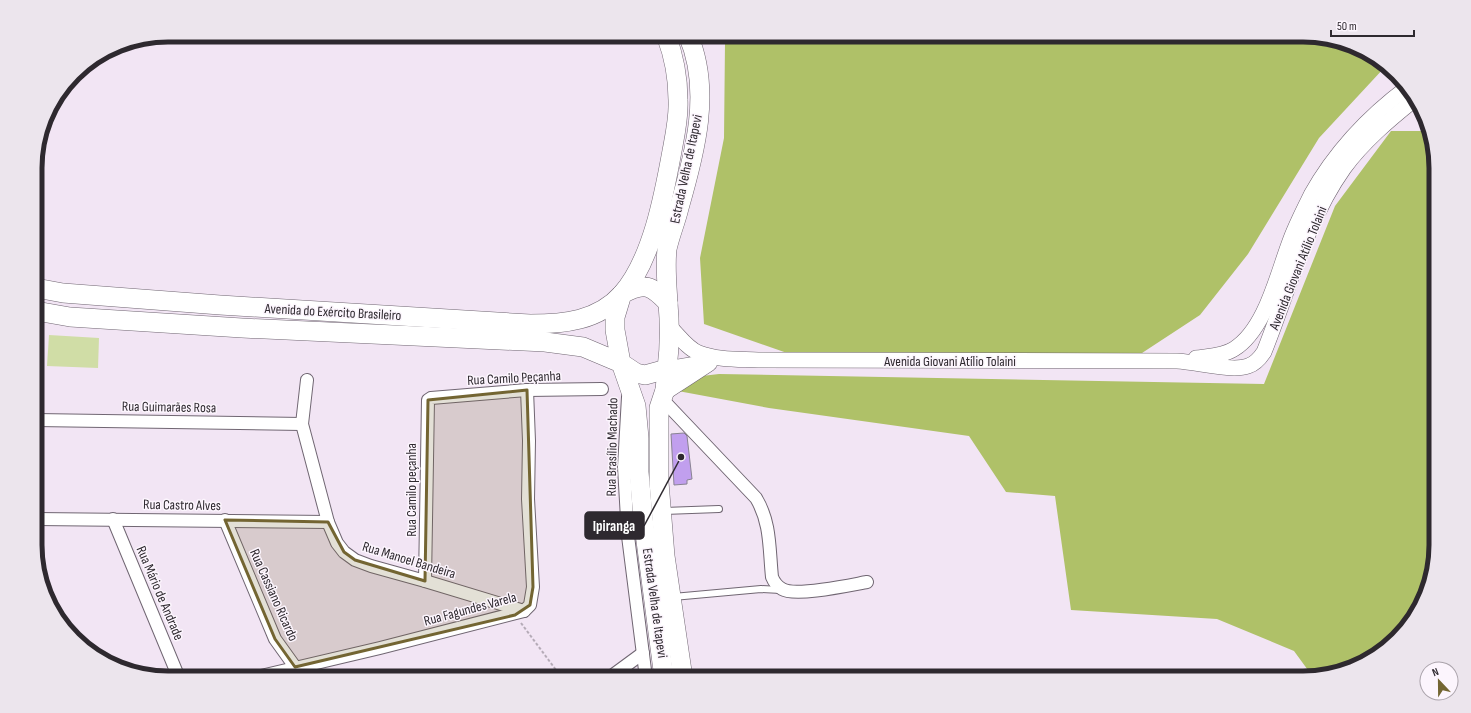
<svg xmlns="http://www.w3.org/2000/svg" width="1471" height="713" font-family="'Sofia Sans Condensed',sans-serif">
<rect width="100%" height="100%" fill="#f2e5f4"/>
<polygon fill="#d0dda6" points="49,335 99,338 98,368 47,366"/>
<g fill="#afc168">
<polygon points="721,35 1303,35 1354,45 1384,68 1319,138 1248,254 1200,315 1142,353 951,355 790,354 704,324 700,258 724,138 725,43"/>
<polygon points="1391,131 1427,131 1435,151 1436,545 1426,596 1408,626 1377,655 1313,677 1294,651 1217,619 1071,610 1055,496 1006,492 969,436 769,408 678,391 702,376 719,374 1264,384 1335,206"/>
</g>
<polygon fill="#c19fee" stroke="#898392" points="684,433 687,436 692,479 687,480 687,484 674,485 671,434"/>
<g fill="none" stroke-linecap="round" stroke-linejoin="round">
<defs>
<g id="service">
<polyline points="664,511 719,509"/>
<polyline points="673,597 761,589 781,590"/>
</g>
<g id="minor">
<polyline points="307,380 302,424 328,522 337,543 344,552 355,560 371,566 425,581 524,611"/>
<polyline points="628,397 624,467 628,536 646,678"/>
<path d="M662 399 756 498C771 523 769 548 772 577 774 582 777 586 782 589 795 597 850 585 867 582"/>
<polyline points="36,420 302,424"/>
<polyline points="36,519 328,522"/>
<polyline points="113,519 179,678"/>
<polyline points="225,520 275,639 303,678"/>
<polyline points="425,581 428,400 431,398 527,390 602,389"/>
<polyline points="253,678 380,648 524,611 530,605 533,587 528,499 529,441 527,390"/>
<polyline points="609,678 643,653"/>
</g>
<g id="tertiary">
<path d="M671 328C679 336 688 349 699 353 717 360 739 359 758 360L1177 361C1197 362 1232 372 1248 366 1255 364 1260 358 1264 352 1289 290 1305 223 1344 168 1363 142 1389 120 1414 100"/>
<path d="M1196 358C1209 356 1223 356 1234 349 1268 328 1279 265 1294 231 1299 219 1305 207 1311 195 1335 152 1369 116 1408 87"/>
<polyline points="667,369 702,363"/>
</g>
<g id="primary">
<path d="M36 288 63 293 220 305 530 324C564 324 598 321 622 294 652 260 664 195 672 151 675 135 679 117 678 100 678 78 674 56 666 35"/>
<path d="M668 303C667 285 665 267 667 249 670 235 676 221 679 208 695 153 712 90 688 35"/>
<path d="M36 311 70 317 242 328 545 342 583 347 621 363 636 373 645 375 667 369C670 346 670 326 668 303 651 285 645 282 622 294L615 317V330L621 363 636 406 639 438V472L643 518 664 678"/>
<polyline points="667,369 665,390 659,408 659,482 665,556 683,678"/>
<polyline points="665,390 708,362"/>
</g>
</defs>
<use href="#service" stroke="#706672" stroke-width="8"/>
<use href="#minor" stroke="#706672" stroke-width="14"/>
<use href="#tertiary" stroke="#706672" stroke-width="16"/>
<use href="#primary" stroke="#706672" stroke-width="20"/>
<polyline stroke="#b5abb7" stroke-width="2" stroke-dasharray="3 2" stroke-linecap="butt" points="521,623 562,678"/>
<use href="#service" stroke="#fff" stroke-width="6"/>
<use href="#minor" stroke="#fff" stroke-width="12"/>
<use href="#tertiary" stroke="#fff" stroke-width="15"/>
<use href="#primary" stroke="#fff" stroke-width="19"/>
</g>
<path fill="#736532" fill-opacity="0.2" stroke="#736532" stroke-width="3" stroke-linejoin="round" d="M527 390 533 587 530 605 515 615 295 667 275 639 225 520 328 522 344 552 355 560 425 581 428 400Z"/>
<g text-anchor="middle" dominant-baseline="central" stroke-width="3" stroke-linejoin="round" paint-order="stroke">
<g font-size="14" fill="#2e292f" stroke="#fcf5fd">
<text transform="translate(686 169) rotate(-78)">Estrada Velha de Itapevi</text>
<text transform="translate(1298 268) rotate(-68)">Avenida Giovani Atílio Tolaini</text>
<text transform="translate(333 312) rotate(3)">Avenida do Exército Brasileiro</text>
<text x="950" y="361">Avenida Giovani Atílio Tolaini</text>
<text transform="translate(514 378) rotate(-3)">Rua Camilo Peçanha</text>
<text transform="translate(169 407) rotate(1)">Rua Guimarães Rosa</text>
<text transform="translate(612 447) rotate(-89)">Rua Brasílio Machado</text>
<text transform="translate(411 490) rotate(-90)">Rua Camilo peçanha</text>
<text transform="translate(182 505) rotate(1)">Rua Castro Alves</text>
<text transform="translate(409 560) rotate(17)">Rua Manoel Bandeira</text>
<text transform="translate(160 593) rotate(67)">Rua Mário de Andrade</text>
<text transform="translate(274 595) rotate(66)">Rua Cassiano Ricardo</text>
<text transform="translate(655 603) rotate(82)">Estrada Velha de Itapevi</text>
<text transform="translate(470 609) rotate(-15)">Rua Fagundes Varela</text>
</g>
</g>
<path d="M0 0H1471V713H0ZM168 42H1303A126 126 0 0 1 1429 168V545A126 126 0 0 1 1303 671H168A126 126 0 0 1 42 545V168A126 126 0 0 1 168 42Z" fill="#ece5ed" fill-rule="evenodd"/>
<path fill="none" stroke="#2e292f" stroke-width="5" d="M168 42H1303A126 126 0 0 1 1429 168V545A126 126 0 0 1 1303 671H168A126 126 0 0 1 42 545V168A126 126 0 0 1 168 42Z"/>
<path fill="none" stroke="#2e292f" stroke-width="1.5" d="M681 457L644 526"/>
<circle fill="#2e292f" stroke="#fcf5fd" stroke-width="1.5" cx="681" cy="457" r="4"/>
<rect fill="#2e292f" stroke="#2e292f" stroke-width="1.5" x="585" y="512" width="59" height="27" rx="4"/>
<g font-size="15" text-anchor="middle" font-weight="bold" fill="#fff">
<text x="614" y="531">Ipiranga</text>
</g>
<g transform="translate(1439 681) rotate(338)"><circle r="19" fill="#fcf5fd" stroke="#aaa3ab"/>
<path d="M0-3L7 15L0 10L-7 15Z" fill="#736532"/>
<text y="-6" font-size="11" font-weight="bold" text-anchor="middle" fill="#2e292f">N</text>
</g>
<path d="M1331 30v6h83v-6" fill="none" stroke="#2e292f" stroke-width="2"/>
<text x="1337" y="30" font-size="12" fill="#2e292f" stroke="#fcf5fd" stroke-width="3" paint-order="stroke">50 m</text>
</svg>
